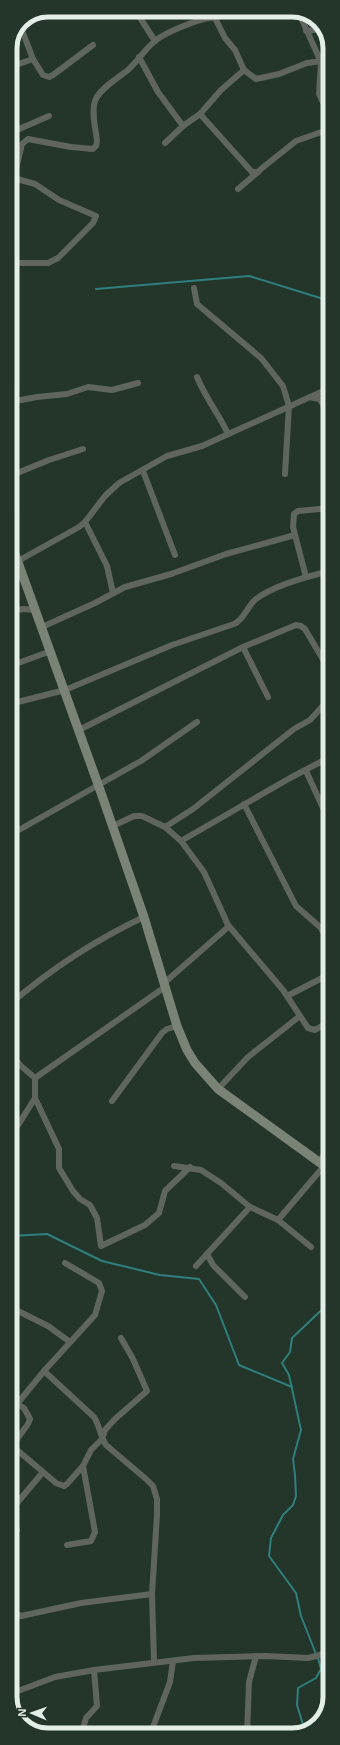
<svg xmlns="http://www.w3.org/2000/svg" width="340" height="1745" font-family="Arial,sans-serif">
<rect width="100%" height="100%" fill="#24362a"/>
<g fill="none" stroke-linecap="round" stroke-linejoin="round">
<g stroke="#2e7f7d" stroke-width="2">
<polyline points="96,289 249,276 330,301"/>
<polyline points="10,1236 47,1234 102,1261 160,1275 199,1279 216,1305 239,1365 292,1387"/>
<polyline points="316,1654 301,1616 296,1593 269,1556 271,1538 283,1515 293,1505 296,1496 295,1475 293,1459 301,1430 289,1375 282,1363 290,1352 292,1338 330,1302"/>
<polyline points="305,1731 297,1705 298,1688 316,1678 321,1669 318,1658"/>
</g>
<g stroke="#60665e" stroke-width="6">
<polyline points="135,10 155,41"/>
<polyline points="298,11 321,62 319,94 330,117"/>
<polyline points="20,25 33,59 43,75 49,77 53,75 93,45"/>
<polyline points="306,31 323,29"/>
<polyline points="139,57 158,92 183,126 200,114 221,90 244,70"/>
<polyline points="10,67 33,59"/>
<polyline points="200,114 252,172 258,172 261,169 296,141 330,129"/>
<polyline points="10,133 49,116"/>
<polyline points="165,143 183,126"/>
<polyline points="10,177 35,184 59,200 96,216 93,223 58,258 48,263 10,263"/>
<path d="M14 177 22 144 28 139 71 147 93 149 96 146 97 141C96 130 91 112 95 101 98 90 119 77 128 70 138 61 145 49 155 41 164 33 204 16 215 18L225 38 235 50 244 70 256 79 279 74 307 63 330 60"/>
<polyline points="238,189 258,172"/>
<polyline points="194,288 197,304 261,358 283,386 289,406 285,474"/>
<polyline points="327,356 330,356"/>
<path d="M197 377C206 399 219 414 228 434"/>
<polyline points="310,397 319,399 323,404 330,439"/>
<polyline points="10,402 37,397 67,394 88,387 112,390 138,383"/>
<polyline points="143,471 175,555"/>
<polyline points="10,476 49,460 83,449"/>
<polyline points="85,522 107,566 113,593"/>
<polyline points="18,561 79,527 85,522 105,496 119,483 167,456 202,446 330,388"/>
<polyline points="306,577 293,527 294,514 298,511 330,508"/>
<polyline points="10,612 23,609 36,610"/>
<polyline points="42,627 95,603 125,587 171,574 226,554 295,535"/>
<polyline points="243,647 268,697"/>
<polyline points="10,666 51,651"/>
<path d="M10 704 65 690 172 645 234 624C245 619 247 606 256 599 273 586 309 576 330 571"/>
<polyline points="79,730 243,647 296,625 301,626 305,629 328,668"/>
<polyline points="306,771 330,823"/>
<polyline points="244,804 296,906 320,927 330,943"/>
<polyline points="113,826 134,816 142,816 165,827 181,841 204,872 228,925 283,990 308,1028 315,1030 330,1021"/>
<polyline points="165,827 193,809 294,729 310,720 330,698"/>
<polyline points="10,835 141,761 197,722"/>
<polyline points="181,841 290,778 330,757"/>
<polyline points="164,983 227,928 228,925"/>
<polyline points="287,996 330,974"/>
<path d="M10 1004C50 970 97 939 144 917"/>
<polyline points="10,1052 21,1066 35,1078 35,1098 59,1149 59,1168 73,1191 80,1199 90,1205 97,1218 101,1246 145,1225 159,1213 165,1191 190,1167"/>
<polyline points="35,1078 165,987"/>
<polyline points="218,1089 248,1057 300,1016"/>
<polyline points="112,1101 162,1033 167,1029 177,1026"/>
<polyline points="10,1138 35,1098"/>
<polyline points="319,1163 330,1144"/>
<polyline points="174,1166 201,1170 221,1183 250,1207 278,1220 311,1247"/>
<polyline points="278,1220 324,1166"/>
<polyline points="207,1254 213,1265 245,1297"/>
<polyline points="196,1266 250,1207"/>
<polyline points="10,1286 11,1285"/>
<polyline points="10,1307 48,1326 70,1342"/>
<path d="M44 1371 94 1417C100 1426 100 1436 106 1445L146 1479 153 1486 157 1499V1515L152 1594 154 1662"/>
<polyline points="10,1400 24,1408 30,1419 28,1424 12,1446"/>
<polyline points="17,1404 44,1371 95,1315 102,1291 99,1283 65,1263"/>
<polyline points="10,1444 56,1483 64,1486 67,1484 83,1466 91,1450 102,1439 105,1430 115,1419 147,1391 133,1359 121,1338"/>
<polyline points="10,1539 17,1530 12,1509 43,1472"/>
<polyline points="67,1545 91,1541 95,1532 83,1466"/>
<polyline points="10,1611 21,1616 81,1603 152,1594"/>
<polyline points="10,1694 55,1677 94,1670 194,1658 265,1656 308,1658 320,1655 330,1650"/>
<polyline points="12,1705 13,1693"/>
<polyline points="81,1735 86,1718 97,1706 94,1670"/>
<polyline points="150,1735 170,1682 173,1661"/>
<polyline points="247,1735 249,1682 256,1656"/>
</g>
<polyline stroke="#7a8376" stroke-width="9" points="10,540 99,787 144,917 177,1026 187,1050 195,1063 218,1089 330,1170"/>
</g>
<path d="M0 0H340V1745H0ZM48 17H292A31 31 0 0 1 323 48V1697A31 31 0 0 1 292 1728H48A31 31 0 0 1 17 1697V48A31 31 0 0 1 48 17Z" fill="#24362a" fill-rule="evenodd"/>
<path fill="none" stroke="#e3eee6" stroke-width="5" d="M48 17H292A31 31 0 0 1 323 48V1697A31 31 0 0 1 292 1728H48A31 31 0 0 1 17 1697V48A31 31 0 0 1 48 17Z"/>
<g transform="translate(32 1713) rotate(272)" stroke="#24362a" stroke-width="3" paint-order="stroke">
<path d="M0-3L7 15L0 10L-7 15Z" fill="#e3eee6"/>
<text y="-6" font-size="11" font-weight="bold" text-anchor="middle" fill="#e3eee6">N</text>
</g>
</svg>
